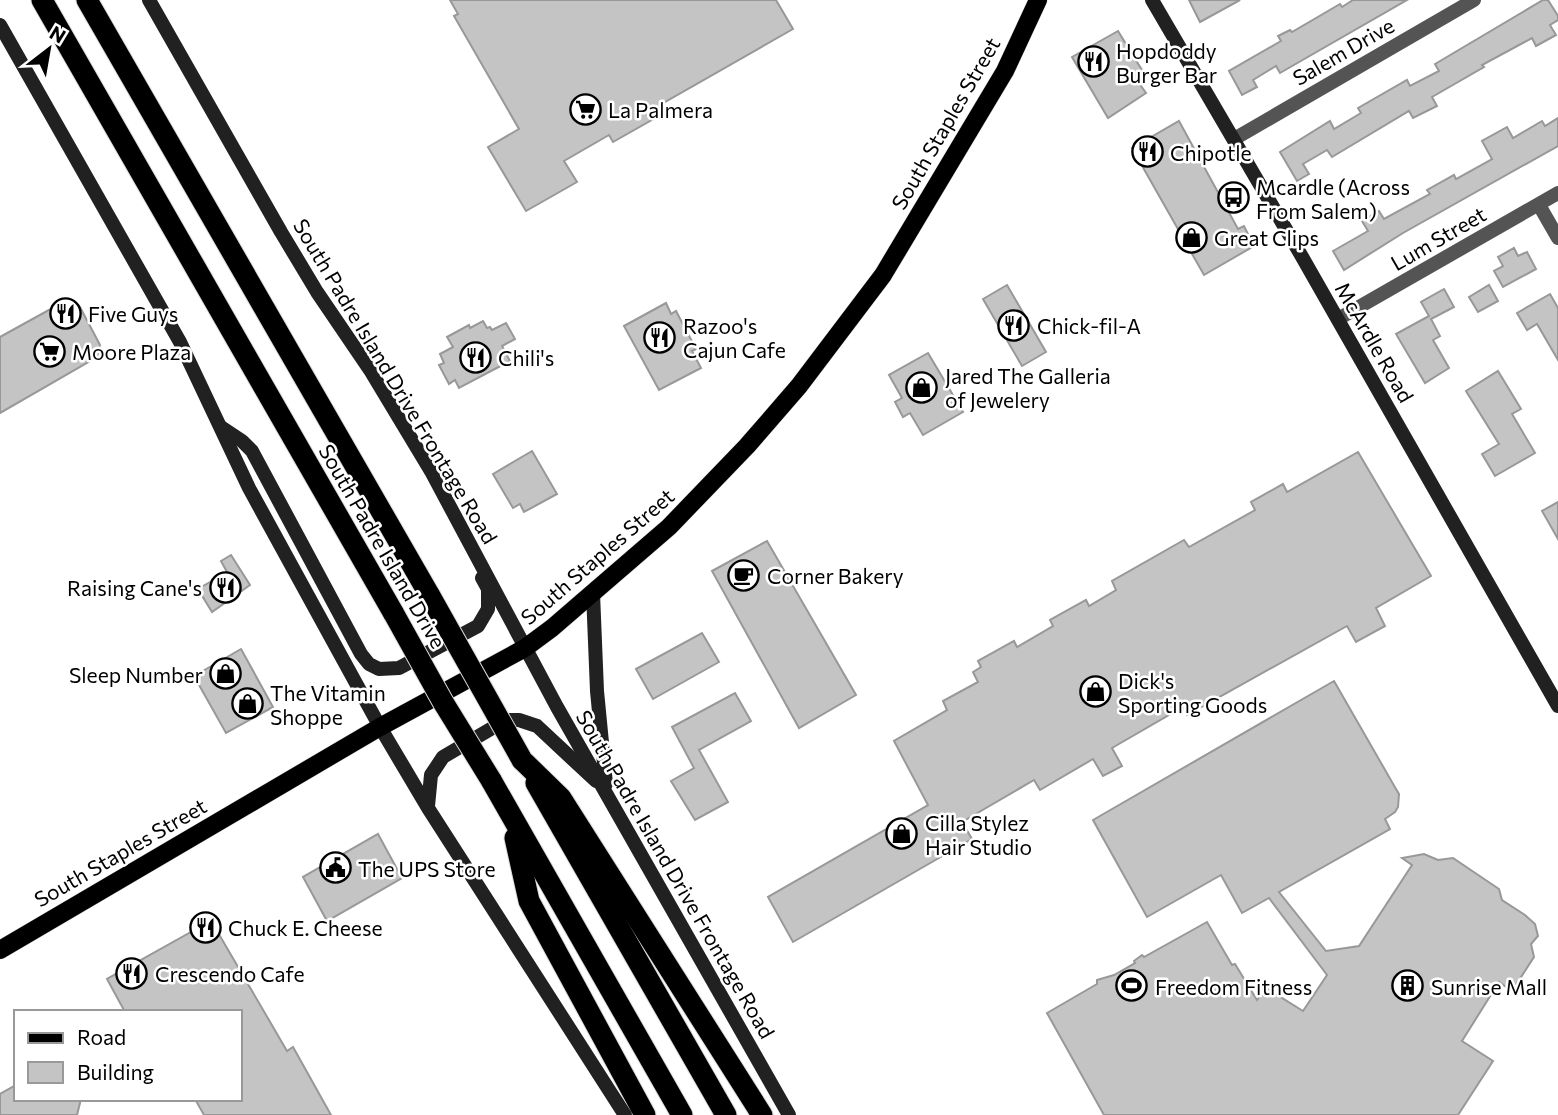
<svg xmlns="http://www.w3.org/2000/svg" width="1558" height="1115" font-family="Commissioner,sans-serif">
<rect width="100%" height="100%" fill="#fff"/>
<g fill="#c4c4c4" stroke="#989898" stroke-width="2">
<polygon points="450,0 776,0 793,29 660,105 664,113 613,142 609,135 564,161 577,182 526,211 488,147 519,129 454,16 458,14"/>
<polygon points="1189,0 1240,0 1200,22"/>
<polygon points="1353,0 1407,0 1280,73 1276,66 1253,80 1257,87 1242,95 1229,71 1281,41 1278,36 1290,30 1292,32 1340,4 1342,7"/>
<polygon points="1543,0 1548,0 1558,16 1558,20 1550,25 1556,35 1536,46 1532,38 1482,65 1484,67 1432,97 1437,106 1413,118 1409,111 1332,157 1327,150 1303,164 1309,174 1297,181 1280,152 1330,121 1334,129 1361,113 1358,108 1407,80 1410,86 1439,71 1435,64"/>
<polygon points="1118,31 1142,70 1134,76 1146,93 1108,118 1072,57"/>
<polygon points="1558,118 1558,146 1403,233 1344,270 1333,251 1368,231 1362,221 1379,211 1384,219 1430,194 1427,190 1454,175 1456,179 1492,159 1482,141 1507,127 1513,138 1542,121 1545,126"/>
<polygon points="1179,121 1238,229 1244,226 1254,246 1204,275 1132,148"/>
<polygon points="1514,248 1518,256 1527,252 1536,269 1503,287 1494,271 1503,266 1498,257"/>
<polygon points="1007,285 1046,352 1022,366 983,299"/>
<polygon points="1489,285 1498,301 1478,312 1469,297"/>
<polygon points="1444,289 1454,307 1431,319 1440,336 1433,340 1449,368 1425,383 1396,334 1429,316 1421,302"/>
<polygon points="1550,294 1558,308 1558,360 1537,324 1527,330 1517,313"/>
<polygon points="67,300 80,307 100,345 97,357 0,413 0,337"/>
<polygon points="666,303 671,314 676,311 696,349 692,351 701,368 659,390 624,326"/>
<polygon points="483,321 487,328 490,327 492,330 506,323 515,339 502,346 510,361 459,388 455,380 449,384 439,365 444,363 440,354 453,347 447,337 469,325 470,328"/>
<polygon points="928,353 963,412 923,435 910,413 903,417 895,402 902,398 889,375"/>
<polygon points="1498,371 1521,409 1512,414 1535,453 1495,476 1482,454 1499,444 1466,391"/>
<polygon points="532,451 557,494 524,512 520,504 513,508 493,474"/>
<polygon points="1358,452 1431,576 1376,608 1385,626 1356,642 1347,626 1187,715 1183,707 1112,748 1122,766 1103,776 1093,759 1040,790 1034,780 962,822 972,839 793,942 768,897 928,805 894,741 947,710 943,701 978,682 973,672 981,667 978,661 1014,641 1017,647 1053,626 1050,620 1086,600 1089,606 1116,590 1112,581 1184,540 1189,547 1255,510 1251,502 1283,484 1287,492"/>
<polygon points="1558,502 1558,539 1542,511"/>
<polygon points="767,541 856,695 799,728 712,571"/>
<polygon points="231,555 250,585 212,612 198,589 227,572 221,561"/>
<polygon points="702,633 719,662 653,699 636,669"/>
<polygon points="241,649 273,707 226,733 194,676"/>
<polygon points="1334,681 1396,789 1399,794 1398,807 1395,812 1385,819 1390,829 1279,892 1326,951 1359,946 1412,865 1402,858 1424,854 1438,860 1453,858 1499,889 1502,900 1525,915 1535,924 1538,936 1531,944 1534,957 1512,991 1499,982 1462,1041 1493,1061 1458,1115 1104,1115 1047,1013 1097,984 1097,980 1114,975 1135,963 1134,961 1142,955 1144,957 1207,922 1232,965 1235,964 1257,1000 1266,988 1303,1011 1327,975 1269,898 1242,913 1221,875 1147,917 1093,820"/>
<polygon points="735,693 751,721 699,750 728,802 695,820 671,781 694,768 672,727"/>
<polygon points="378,834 402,878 327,921 303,877"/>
<polygon points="207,923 209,926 213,924 287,1051 293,1047 331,1115 204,1115 195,1099 240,1099 240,1012 125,1012 107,979"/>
<polygon points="16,1085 16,1099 81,1099 77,1115 0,1115 0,1094"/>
</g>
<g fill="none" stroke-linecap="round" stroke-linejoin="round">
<defs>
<polyline id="primary" points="0,950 380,727 525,648 552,628 669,527 747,446 799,386 883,275 1005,71 1038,0"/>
<g id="motorway">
<polyline points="42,0 394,614"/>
<polyline points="87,0 430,596"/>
<polyline points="522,760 561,798 762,1115"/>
<polyline points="491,780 682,1115"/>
<polyline points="536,783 726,1115"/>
<polyline points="515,838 529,901 645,1115"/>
</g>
</defs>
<use href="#primary" stroke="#dbdbdb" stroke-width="19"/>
<use href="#motorway" stroke="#dbdbdb" stroke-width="23"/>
<g stroke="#545454" stroke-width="14">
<polyline points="1234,139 1474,0"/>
<polyline points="1539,205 1558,238"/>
<polyline points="1338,319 1558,193"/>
</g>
<g stroke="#212121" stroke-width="14">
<polyline points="149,0 281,232 317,292 370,370 432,473 557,707 789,1115"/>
<polyline points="1152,0 1301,255 1558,706"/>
<polyline points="0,25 180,342 249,488 380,727 428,808 625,1115"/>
<polyline points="221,427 242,441 252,451 361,654 369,664 379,669 399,668 478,626 488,609 488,589 482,578"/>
<polyline points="593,593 597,691 606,784"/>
<polyline points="428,806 431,775 443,757 506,720 519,720 537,726 596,781"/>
</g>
<use href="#primary" stroke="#000" stroke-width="18"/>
<use href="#motorway" stroke="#000" stroke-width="21"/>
<defs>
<g id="motorway-bridge">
<polyline points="430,596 522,760"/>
<polyline points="394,614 443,702 491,780"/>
</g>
</defs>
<use href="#motorway-bridge" stroke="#dbdbdb" stroke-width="23" stroke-linecap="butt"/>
<use href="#motorway-bridge" stroke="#000" stroke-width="21"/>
</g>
<defs>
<symbol id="restaurant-ring" viewBox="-11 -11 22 22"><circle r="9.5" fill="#fff" stroke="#000" stroke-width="1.5"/><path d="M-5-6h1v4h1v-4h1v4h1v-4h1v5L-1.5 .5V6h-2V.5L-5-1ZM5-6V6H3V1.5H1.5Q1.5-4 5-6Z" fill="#000"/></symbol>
<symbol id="supermarket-ring" viewBox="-11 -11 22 22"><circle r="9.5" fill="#fff" stroke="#000" stroke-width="1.5"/><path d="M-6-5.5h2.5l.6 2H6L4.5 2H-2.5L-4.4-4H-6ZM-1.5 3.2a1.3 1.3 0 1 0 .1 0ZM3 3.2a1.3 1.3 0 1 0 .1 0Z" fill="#000"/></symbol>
<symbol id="bus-ring" viewBox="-11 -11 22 22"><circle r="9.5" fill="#fff" stroke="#000" stroke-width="1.5"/><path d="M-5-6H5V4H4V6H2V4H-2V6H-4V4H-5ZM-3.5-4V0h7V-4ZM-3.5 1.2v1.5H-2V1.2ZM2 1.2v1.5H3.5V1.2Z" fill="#000"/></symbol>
<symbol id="shop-ring" viewBox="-11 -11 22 22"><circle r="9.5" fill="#fff" stroke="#000" stroke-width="1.5"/><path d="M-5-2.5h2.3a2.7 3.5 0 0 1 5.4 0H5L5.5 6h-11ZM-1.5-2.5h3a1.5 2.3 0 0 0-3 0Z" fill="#000"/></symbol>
<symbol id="cafe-ring" viewBox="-11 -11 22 22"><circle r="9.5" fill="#fff" stroke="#000" stroke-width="1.5"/><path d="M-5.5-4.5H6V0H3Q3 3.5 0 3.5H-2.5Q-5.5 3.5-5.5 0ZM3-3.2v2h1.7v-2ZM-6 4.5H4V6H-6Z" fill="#000"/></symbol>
<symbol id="civic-ring" viewBox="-11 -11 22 22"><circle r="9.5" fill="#fff" stroke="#000" stroke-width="1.5"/><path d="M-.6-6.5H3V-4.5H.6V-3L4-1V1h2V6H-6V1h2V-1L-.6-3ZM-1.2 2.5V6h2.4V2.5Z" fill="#000"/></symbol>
<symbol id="stadium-ring" viewBox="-11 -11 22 22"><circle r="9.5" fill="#fff" stroke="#000" stroke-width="1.5"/><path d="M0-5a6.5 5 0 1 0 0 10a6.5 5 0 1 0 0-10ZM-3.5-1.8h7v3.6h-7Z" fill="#000"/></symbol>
<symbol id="building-ring" viewBox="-11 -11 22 22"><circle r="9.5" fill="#fff" stroke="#000" stroke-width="1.5"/><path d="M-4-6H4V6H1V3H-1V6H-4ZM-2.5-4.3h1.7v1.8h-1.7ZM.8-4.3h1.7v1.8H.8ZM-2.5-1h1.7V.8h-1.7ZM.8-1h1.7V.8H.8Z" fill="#000"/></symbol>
</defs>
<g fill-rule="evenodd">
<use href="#restaurant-ring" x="1076" y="44" width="35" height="35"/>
<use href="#supermarket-ring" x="568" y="92" width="35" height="35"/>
<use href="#restaurant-ring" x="1130" y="134" width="35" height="35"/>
<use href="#bus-ring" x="1216" y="180" width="35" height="35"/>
<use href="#shop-ring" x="1174" y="220" width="35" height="35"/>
<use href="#restaurant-ring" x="48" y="296" width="35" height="35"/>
<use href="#restaurant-ring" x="996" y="308" width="35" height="35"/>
<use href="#restaurant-ring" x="642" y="320" width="35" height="35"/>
<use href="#supermarket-ring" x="32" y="334" width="35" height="35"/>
<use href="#restaurant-ring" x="458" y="340" width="35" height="35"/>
<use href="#shop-ring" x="904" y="370" width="35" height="35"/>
<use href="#cafe-ring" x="726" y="558" width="35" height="35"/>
<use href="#restaurant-ring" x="208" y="570" width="35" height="35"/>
<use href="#shop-ring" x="208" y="656" width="35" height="35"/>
<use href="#shop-ring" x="1078" y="674" width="35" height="35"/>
<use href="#shop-ring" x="230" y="686" width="35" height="35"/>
<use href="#shop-ring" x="884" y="816" width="35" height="35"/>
<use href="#civic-ring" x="318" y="850" width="35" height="35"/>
<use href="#restaurant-ring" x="188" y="910" width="35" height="35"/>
<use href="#restaurant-ring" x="114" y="956" width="35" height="35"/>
<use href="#stadium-ring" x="1114" y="968" width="35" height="35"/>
<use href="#building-ring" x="1390" y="968" width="35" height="35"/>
</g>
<g text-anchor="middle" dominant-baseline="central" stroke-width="5" stroke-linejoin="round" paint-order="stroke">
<g font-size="21" fill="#000" stroke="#fff" text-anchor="start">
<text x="1116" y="50">Hopdoddy<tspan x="1116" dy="24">Burger Bar</tspan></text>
<text x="608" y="109">La Palmera</text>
<text x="1170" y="152">Chipotle</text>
<text x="1256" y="186">Mcardle (Across<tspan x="1256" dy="24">From Salem)</tspan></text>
<text x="1214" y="237">Great Clips</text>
<text x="88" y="313">Five Guys</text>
<text x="683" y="325">Razoo's<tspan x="683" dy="24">Cajun Cafe</tspan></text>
<text x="1037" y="325">Chick-fil-A</text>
<text x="72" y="351">Moore Plaza</text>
<text x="498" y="357">Chili's</text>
<text x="945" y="375">Jared The Galleria<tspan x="945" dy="24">of Jewelery</tspan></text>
<text x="767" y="575">Corner Bakery</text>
<text x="202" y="587" text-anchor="end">Raising Cane's</text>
<text x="203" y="674" text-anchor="end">Sleep Number</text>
<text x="1118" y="680">Dick's<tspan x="1118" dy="24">Sporting Goods</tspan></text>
<text x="270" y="692">The Vitamin<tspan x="270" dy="24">Shoppe</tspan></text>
<text x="925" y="822">Cilla Stylez<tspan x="925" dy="24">Hair Studio</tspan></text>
<text x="358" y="868">The UPS Store</text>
<text x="228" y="927">Chuck E. Cheese</text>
<text x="155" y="973">Crescendo Cafe</text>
<text x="1155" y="986">Freedom Fitness</text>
<text x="1431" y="986">Sunrise Mall</text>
</g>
<g font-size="21" fill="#000" stroke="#fff">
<text transform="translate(1343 51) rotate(-30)">Salem Drive</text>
<text transform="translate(945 123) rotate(-60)">South Staples Street</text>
<text transform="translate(1438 238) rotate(-30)">Lum Street</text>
<text transform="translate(1375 342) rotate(60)">McArdle Road</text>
<text transform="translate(396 381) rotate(59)">South Padre Island Drive Frontage Road</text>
<text transform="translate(383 546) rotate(60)">South Padre Island Drive</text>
<text transform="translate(597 556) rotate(-41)">South Staples Street</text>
<text transform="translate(120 852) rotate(-30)">South Staples Street</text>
<text transform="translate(676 874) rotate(60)">South Padre Island Drive Frontage Road</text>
</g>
</g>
<rect x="14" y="1010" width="228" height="91" fill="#ffffff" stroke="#999999" stroke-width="2"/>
<rect x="28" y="1033" width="35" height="10" fill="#000000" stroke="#999999" stroke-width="2"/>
<text x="77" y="1045" font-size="21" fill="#000000">Road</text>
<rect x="28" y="1062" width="35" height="21" fill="#c4c4c4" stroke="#999999" stroke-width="2"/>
<text x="77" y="1080" font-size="21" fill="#000000">Building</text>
<g transform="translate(49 49) rotate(31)" stroke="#ffffff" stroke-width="5" paint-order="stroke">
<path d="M0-5L12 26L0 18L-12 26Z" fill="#000000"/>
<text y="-10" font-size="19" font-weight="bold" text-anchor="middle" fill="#000000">N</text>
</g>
</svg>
